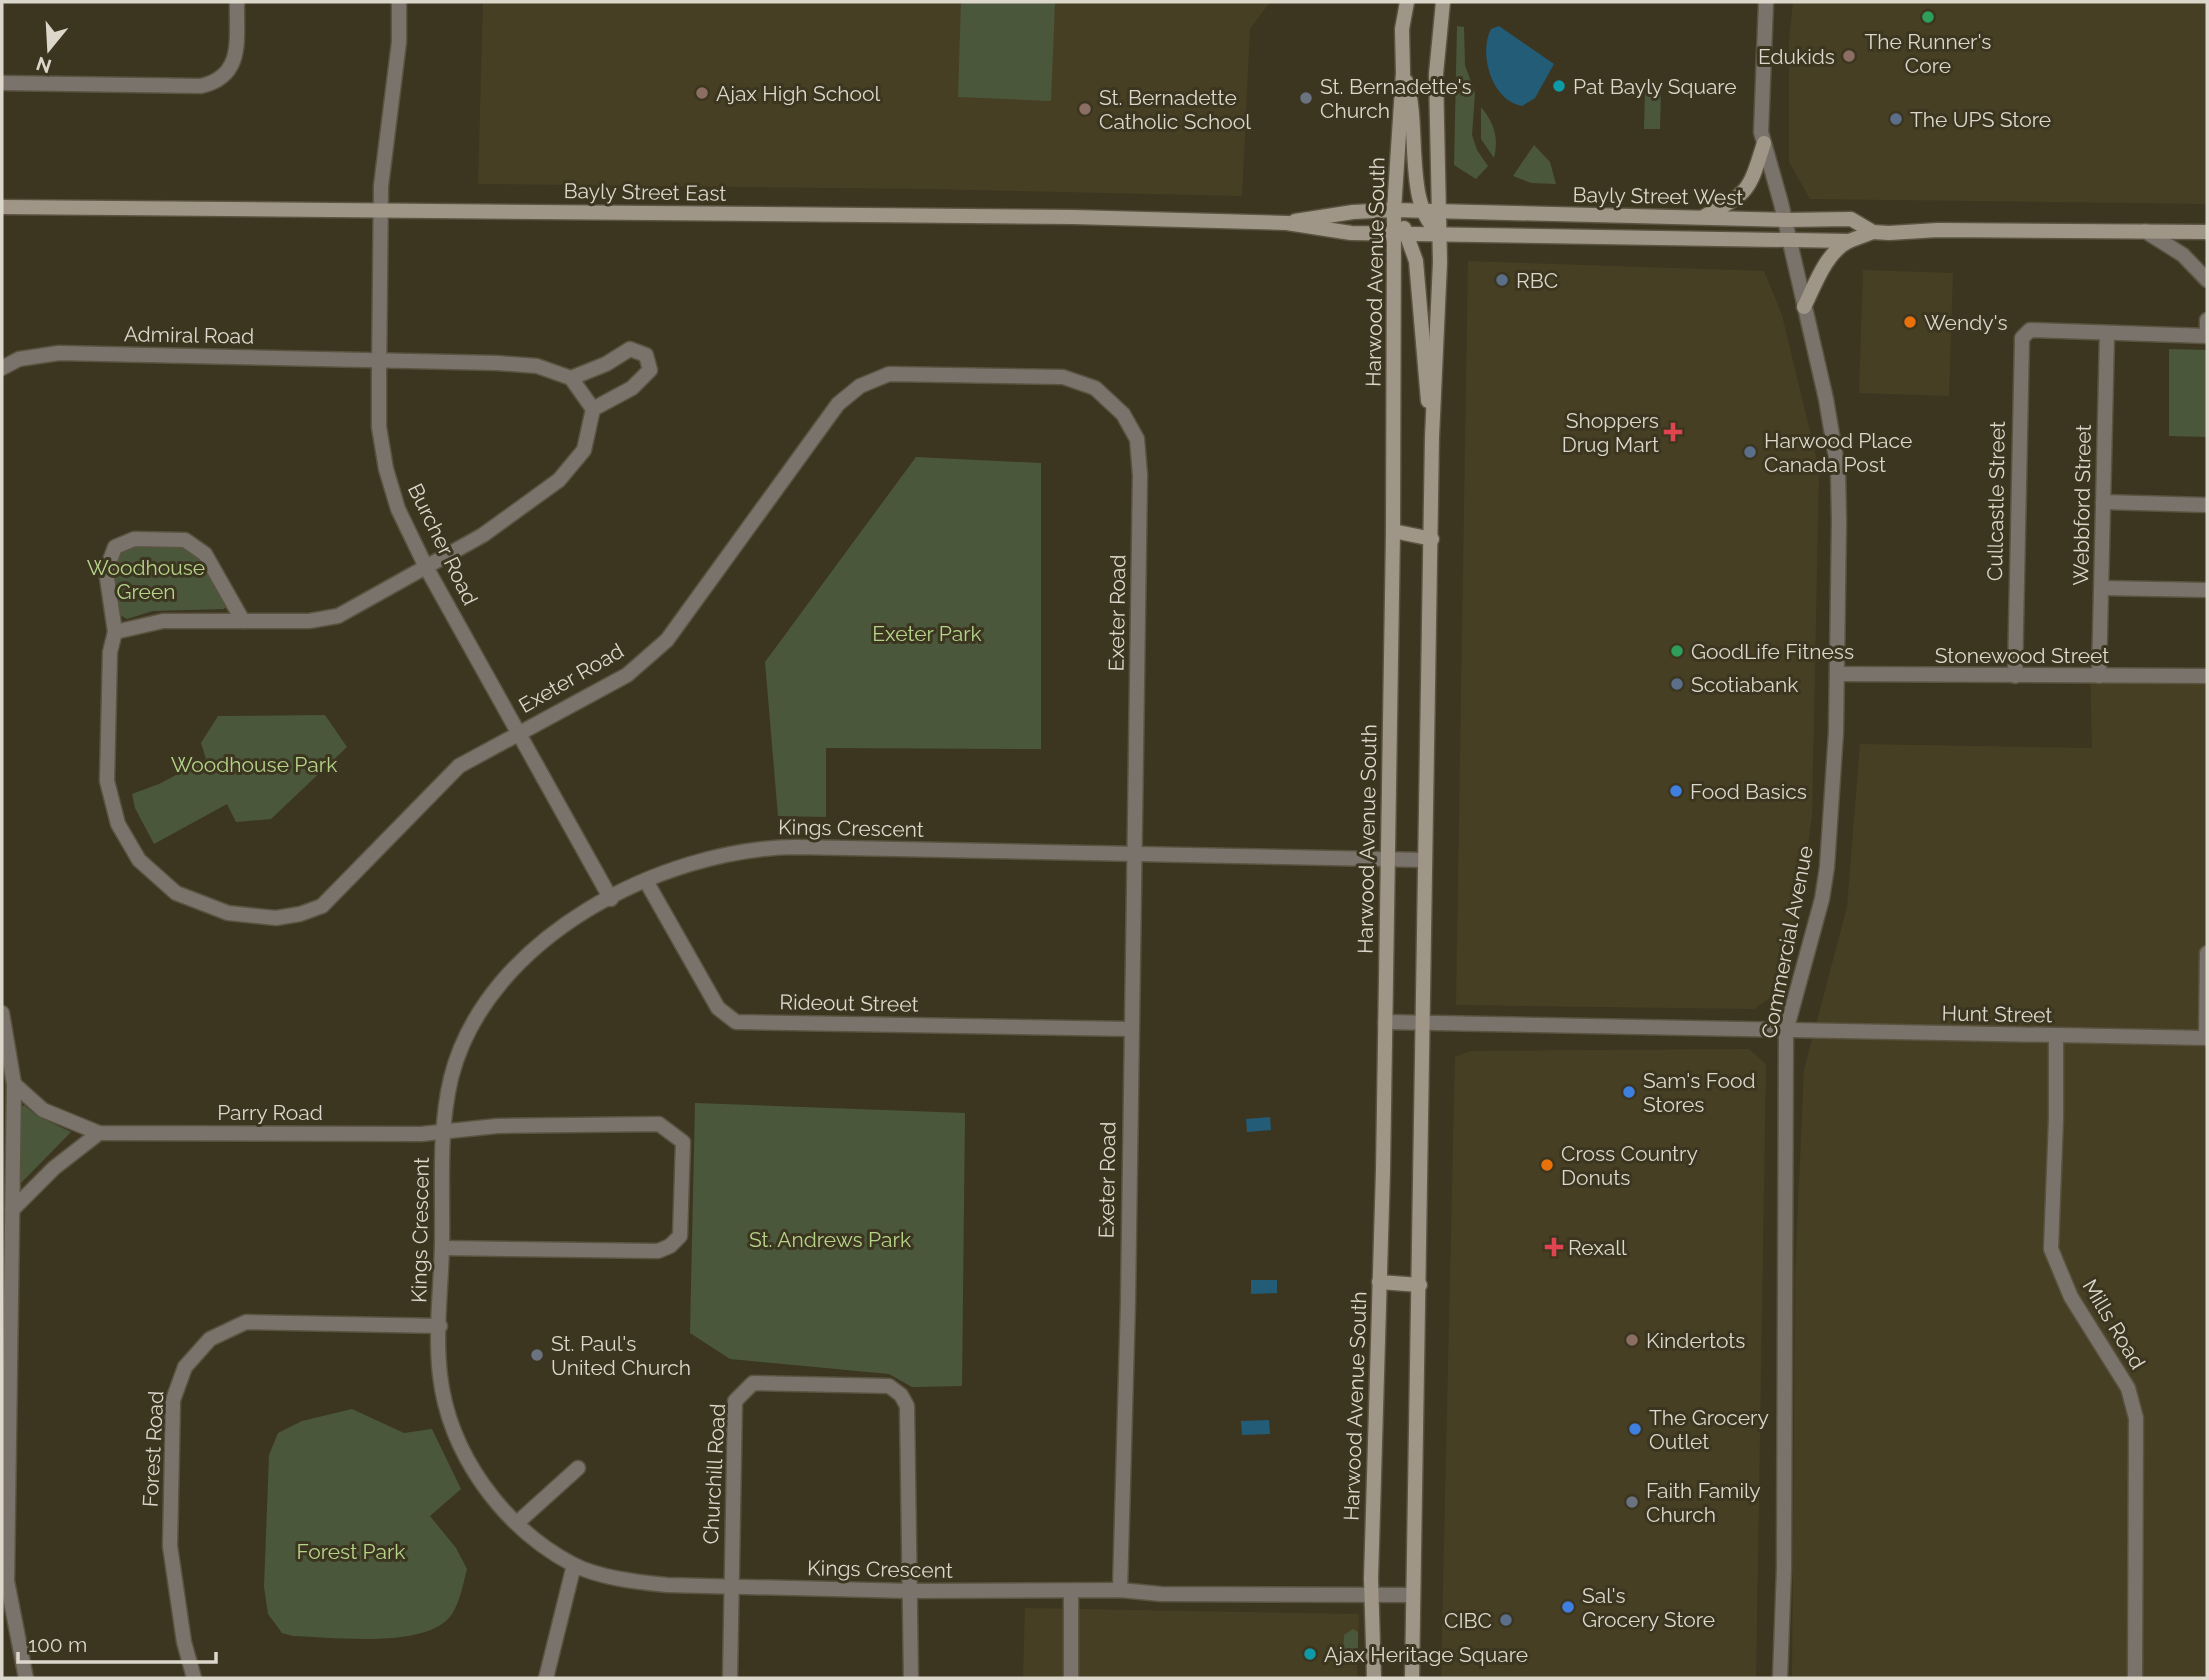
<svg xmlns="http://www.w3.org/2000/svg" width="2209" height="1680" font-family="Raleway,sans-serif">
<rect width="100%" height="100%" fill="#3c3621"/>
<g fill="#473f23">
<polygon points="483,2 1270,2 1250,29 1242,196 924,189 478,184"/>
<polygon points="1793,2 2207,2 2207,204 1810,199 1789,162 1789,41"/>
<polygon points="1468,261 1764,271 1782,315 1819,469 1812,816 1801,897 1770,998 1754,1009 1456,1005"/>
<polygon points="1863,270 1953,273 1949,396 1859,393"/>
<polygon points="2207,668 2207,1678 1792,1678 1795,1273 1804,1070 1847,907 1860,744 2092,748 2090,670"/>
<polygon points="1749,1049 1766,1064 1756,1678 1441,1678 1455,1057 1470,1051"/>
<polygon points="1025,1608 1359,1614 1357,1678 1023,1678"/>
</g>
<g fill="#4b573b">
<polygon points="961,2 1055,2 1051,101 958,97"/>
<polygon points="1457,26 1464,27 1465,65 1475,93 1472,135 1477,150 1488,166 1476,179 1454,165"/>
<polygon points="1661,89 1660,129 1644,129 1645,90"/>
<path d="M1481 107C1494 123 1499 137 1494 158L1481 139Z"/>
<polygon points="1534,145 1550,162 1556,184 1531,183 1513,176"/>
<polygon points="2169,349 2207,350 2207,437 2169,436"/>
<polygon points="916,457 1041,463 1041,749 826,748 826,817 778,816 765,662"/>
<path d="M184 545C202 558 222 583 228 605L224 609 153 611 127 619C122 616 116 614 114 608 108 593 112 556 128 548 142 542 168 546 184 545Z"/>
<polygon points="325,715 347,747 271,819 236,822 227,804 154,844 135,808 132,794 159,784 206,759 201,743 218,716"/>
<polygon points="695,1103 965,1113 962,1386 912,1387 889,1374 730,1359 690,1333"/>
<polygon points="24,1105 37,1116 71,1132 20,1184 20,1109"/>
<path d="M352 1409 404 1433 432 1429 461 1489 430 1516 456 1548 467 1569C463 1584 459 1609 447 1620 416 1648 334 1637 293 1636L282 1633 268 1614 264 1587 269 1455 278 1433 302 1421Z"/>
<polygon points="1353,1629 1358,1632 1358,1657 1343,1656 1344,1635"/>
</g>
<g fill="#235c77">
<path d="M1499 26 1554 64 1535 98 1522 106C1492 101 1478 54 1491 29Z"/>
<polygon points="1270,1117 1271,1130 1247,1132 1246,1119"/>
<polygon points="1251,1280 1277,1280 1277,1293 1251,1294"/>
<polygon points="1269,1420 1270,1434 1242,1435 1241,1421"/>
</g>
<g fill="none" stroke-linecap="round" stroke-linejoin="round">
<defs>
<g id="minor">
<polyline points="399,2 399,42 381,186 379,376 379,427 386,469 398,509 426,567 611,899"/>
<polyline points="1766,2 1761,132 1781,203 1826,399 1838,470 1839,521 1836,732 1827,867 1822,899 1786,1031 1784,1569 1780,1678"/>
<path d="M2 83 201 86C245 76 236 38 237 2"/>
<polyline points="2145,231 2183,255 2207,280"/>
<polyline points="2207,336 2207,320"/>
<polyline points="2,368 19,359 59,353 497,363 537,366 571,378 593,409 584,450 559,480 483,535 338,616 309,621 163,621 115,632"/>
<polyline points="571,378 606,364 630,349 646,355 650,370 632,388 593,409"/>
<polyline points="2103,502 2207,505"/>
<polyline points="2102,588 2207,590"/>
<polyline points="243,621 205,554 185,540 134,539 115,547 106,571 115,632 110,652 107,781 118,824 139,860 176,893 228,913 276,918 300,914 322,906 459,766 627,675 667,640 838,404 860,386 889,374 1063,377 1095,388 1123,414 1137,439 1140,475 1128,1302 1120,1590"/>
<polyline points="1837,674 2207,676"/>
<polyline points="2015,676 2022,338 2030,330 2207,336"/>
<polyline points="2099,676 2107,335"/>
<polyline points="646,881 718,1008 736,1022 1130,1029"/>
<polyline points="2,1013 14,1084 7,1581 26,1678"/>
<polyline points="1385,1022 2207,1038"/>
<polyline points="2056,1036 2056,1118 2051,1249 2071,1297 2128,1388 2136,1418 2135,1678"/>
<polyline points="2206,1038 2207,953"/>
<polyline points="14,1084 43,1110 99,1133 421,1134 497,1126 659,1124 683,1142 680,1236 670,1246 658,1251 442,1248"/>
<polyline points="12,1210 54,1168 99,1133"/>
<polyline points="517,1523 578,1468"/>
<path d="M1412 1595 1161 1594 1120 1590 910 1591 667 1585C637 1582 599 1578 572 1564 503 1527 449 1454 440 1375 435 1333 441 1288 442 1245 443 1189 438 1133 451 1078 486 938 662 848 797 847L1425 860"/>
<polyline points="194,1678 184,1642 170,1546 173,1400 185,1367 210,1339 246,1322 440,1326"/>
<polyline points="546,1678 574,1565"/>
<polyline points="730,1678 735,1401 753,1383 889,1386 901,1395 907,1406 911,1678"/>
<polyline points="1071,1678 1071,1591"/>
</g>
<g id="secondary">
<path d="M1406 81C1421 124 1403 208 1440 233"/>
<polyline points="2,207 1073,217 1287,223 1351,233 1849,241 1873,232"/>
<path d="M1705 216C1750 192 1749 191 1764 143"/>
<polyline points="1295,221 1353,212 1394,210 1785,220 1851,219 1873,232 1889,233 1938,230 2207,232"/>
<polyline points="1404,228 1416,261 1428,401"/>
<path d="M1804 307C1815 285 1826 252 1849 241"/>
<polyline points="1393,531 1432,539"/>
<polyline points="1379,1282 1420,1285"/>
<polyline points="1374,1678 1371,1579 1383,1170 1393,531 1394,210 1403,73 1402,29 1407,2"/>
<polyline points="1412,1678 1432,437 1440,262 1436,74 1443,2"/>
</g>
</defs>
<use href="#minor" stroke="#595340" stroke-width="17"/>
<use href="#secondary" stroke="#595340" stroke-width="17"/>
<use href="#minor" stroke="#7a736b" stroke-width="14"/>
<use href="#secondary" stroke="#a09688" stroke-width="14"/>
</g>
<g fill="#2e9e5b" stroke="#3c3621" stroke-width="2.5">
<circle cx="1928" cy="17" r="7"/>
<circle cx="1677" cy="651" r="7"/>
</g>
<g fill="#8d6e63" stroke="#3c3621" stroke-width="2.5">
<circle cx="1849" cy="56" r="7"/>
<circle cx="702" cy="93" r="7"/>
<circle cx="1085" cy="109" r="7"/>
<circle cx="1632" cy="1340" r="7"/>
</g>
<g fill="#0f9aa8" stroke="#3c3621" stroke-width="2.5">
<circle cx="1559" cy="86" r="7"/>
<circle cx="1310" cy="1654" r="7"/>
</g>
<g fill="#6b7280" stroke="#3c3621" stroke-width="2.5">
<circle cx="1306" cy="98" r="7"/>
<circle cx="537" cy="1355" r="7"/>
<circle cx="1632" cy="1502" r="7"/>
</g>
<g fill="#5c6f8a" stroke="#3c3621" stroke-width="2.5">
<circle cx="1896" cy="119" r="7"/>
<circle cx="1502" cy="280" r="7"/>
<circle cx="1750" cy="452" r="7"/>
<circle cx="1677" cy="684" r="7"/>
<circle cx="1506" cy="1620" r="7"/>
</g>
<g fill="#e8710a" stroke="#3c3621" stroke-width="2.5">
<circle cx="1910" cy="322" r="7"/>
<circle cx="1547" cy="1165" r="7"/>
</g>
<g fill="#e0444e" stroke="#3c3621" stroke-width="2.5">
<path d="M1669.5 421.5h7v7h7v7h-7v7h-7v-7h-7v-7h7z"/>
<path d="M1550.5 1236.5h7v7h7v7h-7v7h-7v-7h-7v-7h7z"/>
</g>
<g fill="#3f7fe0" stroke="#3c3621" stroke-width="2.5">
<circle cx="1676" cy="791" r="7"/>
<circle cx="1629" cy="1092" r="7"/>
<circle cx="1635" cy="1429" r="7"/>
<circle cx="1568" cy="1607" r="7"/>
</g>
<g text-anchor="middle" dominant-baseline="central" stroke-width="6" stroke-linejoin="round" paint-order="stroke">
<g font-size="21" fill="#dbd7cb" stroke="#3c3621" text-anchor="start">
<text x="1928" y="41" text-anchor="middle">The Runner's<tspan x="1928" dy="24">Core</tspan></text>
<text x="1835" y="56" text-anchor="end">Edukids</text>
<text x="1320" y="86">St. Bernadette's<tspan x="1320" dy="24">Church</tspan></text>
<text x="1573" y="86">Pat Bayly Square</text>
<text x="716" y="93">Ajax High School</text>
<text x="1099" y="97">St. Bernadette<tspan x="1099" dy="24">Catholic School</tspan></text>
<text x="1910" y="119">The UPS Store</text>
<text x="1516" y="280">RBC</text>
<text x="1924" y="322">Wendy's</text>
<text x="1659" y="420" text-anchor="end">Shoppers<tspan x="1659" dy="24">Drug Mart</tspan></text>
<text x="1764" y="440">Harwood Place<tspan x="1764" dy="24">Canada Post</tspan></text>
<text x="1691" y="651">GoodLife Fitness</text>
<text x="1691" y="684">Scotiabank</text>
<text x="1690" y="791">Food Basics</text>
<text x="1643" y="1080">Sam's Food<tspan x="1643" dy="24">Stores</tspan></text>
<text x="1561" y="1153">Cross Country<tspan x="1561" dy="24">Donuts</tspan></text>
<text x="1568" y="1247">Rexall</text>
<text x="1646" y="1340">Kindertots</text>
<text x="551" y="1343">St. Paul's<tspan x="551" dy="24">United Church</tspan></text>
<text x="1649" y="1417">The Grocery<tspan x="1649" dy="24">Outlet</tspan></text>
<text x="1646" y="1490">Faith Family<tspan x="1646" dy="24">Church</tspan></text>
<text x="1582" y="1595">Sal's<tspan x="1582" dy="24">Grocery Store</tspan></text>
<text x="1492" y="1620" text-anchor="end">CIBC</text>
<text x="1324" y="1654">Ajax Heritage Square</text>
</g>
<g font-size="21" fill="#dbd7cb" stroke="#3c3621">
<text transform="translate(645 192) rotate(1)">Bayly Street East</text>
<text transform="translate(1658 196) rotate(1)">Bayly Street West</text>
<text transform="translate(1375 272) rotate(-89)">Harwood Avenue South</text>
<text transform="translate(189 335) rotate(1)">Admiral Road</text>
<text transform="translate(1996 501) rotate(-89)">Cullcastle Street</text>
<text transform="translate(2082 505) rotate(-89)">Webbford Street</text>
<text transform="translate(443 544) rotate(64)">Burcher Road</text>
<text transform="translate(1117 613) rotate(-89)">Exeter Road</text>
<text x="2022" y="655">Stonewood Street</text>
<text transform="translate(571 678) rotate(-30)">Exeter Road</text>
<text transform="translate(851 828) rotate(1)">Kings Crescent</text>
<text transform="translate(1367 839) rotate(-89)">Harwood Avenue South</text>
<text transform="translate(1787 942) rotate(-79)">Commercial Avenue</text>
<text transform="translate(849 1003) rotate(1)">Rideout Street</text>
<text transform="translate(1997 1014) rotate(1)">Hunt Street</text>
<text x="270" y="1112">Parry Road</text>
<text transform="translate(1107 1180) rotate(-89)">Exeter Road</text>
<text transform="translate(420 1230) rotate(-89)">Kings Crescent</text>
<text transform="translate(2114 1324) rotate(59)">Mills Road</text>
<text transform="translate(1355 1406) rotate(-88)">Harwood Avenue South</text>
<text transform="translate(153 1449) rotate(-87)">Forest Road</text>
<text transform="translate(714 1474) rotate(-87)">Churchill Road</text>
<text transform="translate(880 1569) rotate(1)">Kings Crescent</text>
</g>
<g font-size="21" fill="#b5d48a" stroke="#3c3621">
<text x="146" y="567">Woodhouse<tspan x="146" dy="24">Green</tspan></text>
<text x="927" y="633">Exeter Park</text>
<text x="254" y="764">Woodhouse Park</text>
<text x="830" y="1239">St. Andrews Park</text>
<text x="351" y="1551">Forest Park</text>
</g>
</g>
<rect width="2209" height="1680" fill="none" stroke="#dbd7cb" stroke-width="7"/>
<g transform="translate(49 49) rotate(198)" stroke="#3c3621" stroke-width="5" paint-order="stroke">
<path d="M0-5L12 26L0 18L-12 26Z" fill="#dbd7cb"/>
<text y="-10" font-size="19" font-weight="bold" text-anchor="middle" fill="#dbd7cb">N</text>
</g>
<path d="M18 1652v10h198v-10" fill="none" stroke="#dbd7cb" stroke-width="3.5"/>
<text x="28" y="1652" font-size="21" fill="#dbd7cb" stroke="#3c3621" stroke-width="5" paint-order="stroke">100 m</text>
</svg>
